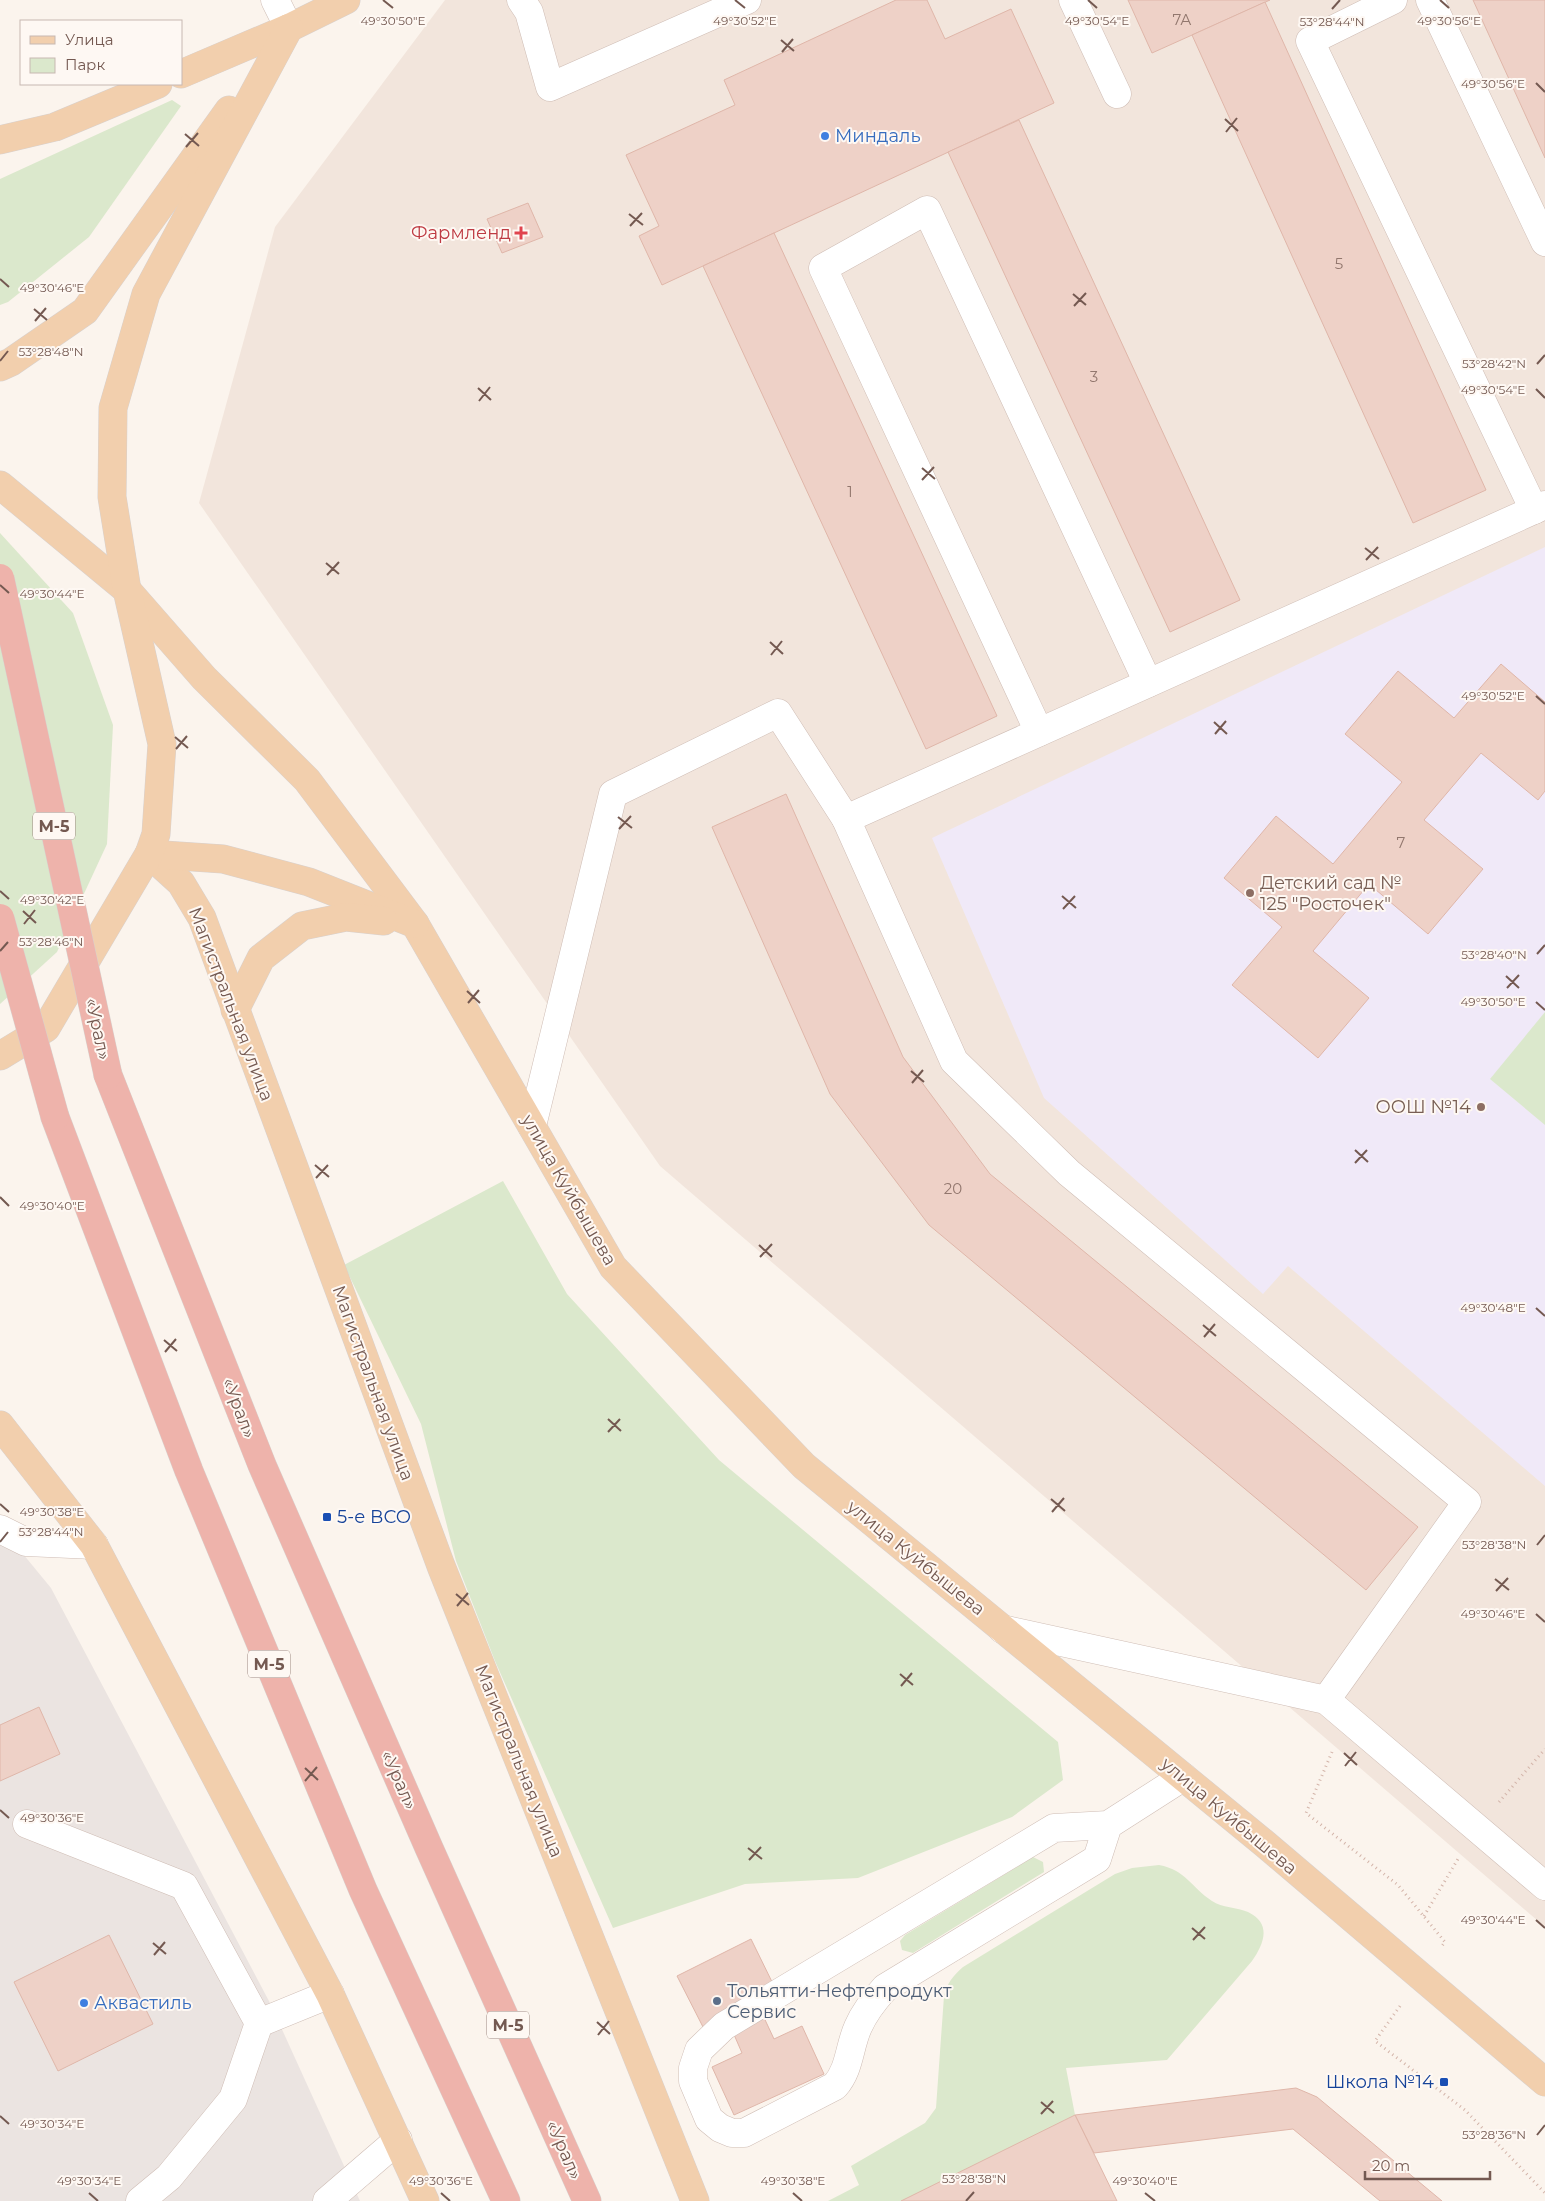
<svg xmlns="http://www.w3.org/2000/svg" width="1545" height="2201" font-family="Montserrat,sans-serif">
<rect width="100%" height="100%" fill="#fbf4ed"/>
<polygon fill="#f2e5dc" points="445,0 1545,0 1545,1927 660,1166 199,503 275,227"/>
<polygon fill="#ebe4e1" points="0,1526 51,1588 270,2003 360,2201 0,2201"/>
<polygon fill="#f0e9f8" points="1545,547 1545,1486 1288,1266 1263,1294 1044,1098 932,838"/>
<g fill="#dbe8cc">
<polygon points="172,100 181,106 89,237 8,302 0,305 0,179"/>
<polygon points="0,533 73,613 113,725 107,844 57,952 0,1004"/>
<polygon points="1545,1012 1545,1125 1490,1079"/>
<polygon points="503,1181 567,1294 719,1460 1058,1742 1063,1780 1012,1817 858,1878 745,1884 613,1928 495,1661 456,1561 421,1424 344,1265"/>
<polygon points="1033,1857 1043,1862 1044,1872 913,1953 902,1950 900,1941 905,1935"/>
<path d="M1159 1865C1186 1870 1191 1887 1212 1901 1222 1908 1237 1907 1248 1912 1273 1924 1263 1945 1252 1961L1167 2060 1066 2068 1075 2115 918 2201H828L859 2185 851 2166 925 2123 936 2108 944 1996C947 1983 953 1976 963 1967L1115 1874 1132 1868Z"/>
</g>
<g fill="#eed1c7" stroke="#dfb6a9">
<polygon points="896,0 927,0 945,39 1011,9 1054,103 662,285 639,236 659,226 626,155 735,105 724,80"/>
<polygon points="1128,0 1270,0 1152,53"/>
<polygon points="1473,0 1545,0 1545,158"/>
<polygon points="1265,2 1486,490 1413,523 1192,35"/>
<polygon points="1019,120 1240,600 1170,632 948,152"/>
<polygon points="528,203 543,237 502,253 487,219"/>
<polygon points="774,233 997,716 926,749 703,266"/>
<polygon points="1501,664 1545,702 1545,791 1538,800 1481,753 1424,820 1483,869 1428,934 1369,884 1313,951 1369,998 1318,1058 1232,985 1282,927 1224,878 1276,816 1333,864 1402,782 1345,734 1398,671 1454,718"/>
<polygon points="786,794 903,1057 990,1174 1418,1527 1366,1590 929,1225 830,1094 712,827"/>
<polygon points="39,1707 60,1754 0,1781 0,1725"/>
<polygon points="109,1935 153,2024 58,2071 14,1982"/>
<polygon points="751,1939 776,1990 703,2027 677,1976"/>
<polygon points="760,2009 774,2039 802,2026 824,2074 734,2115 712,2067 742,2053 729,2023"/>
<polygon points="1296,2088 1317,2097 1442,2201 1380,2201 1293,2129 1094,2153 1075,2115"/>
<polygon points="1075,2115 1117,2201 901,2201"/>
</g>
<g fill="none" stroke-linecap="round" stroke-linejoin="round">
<defs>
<g id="minor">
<polyline points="275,0 289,28"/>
<polyline points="521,0 529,12 550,87 747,0"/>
<polyline points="1073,0 1117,94"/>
<polyline points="1393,0 1310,41 1534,510"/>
<polyline points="1430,0 1545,242"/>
<polyline points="1039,732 823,268 927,210 1148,683"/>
<polyline points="532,1126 613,794 778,713 846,819"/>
<polyline points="0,1529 26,1542 94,1545"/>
<polyline points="1002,1629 1326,1700 1545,1886"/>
<polyline points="1326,1700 1467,1502 1069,1173 954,1061 846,819 1545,505"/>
<polyline points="27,1824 184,1886 259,2023"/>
<path d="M1108 1825 1097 1859 885 1988C874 2000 865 2011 858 2027 849 2047 850 2069 835 2086L744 2133H732L720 2128 709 2119 693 2081V2068L699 2050 724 2026 1054 1828 1108 1825 1183 1777"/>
<polyline points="140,2201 169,2177 233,2099 259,2023 330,1994"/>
<polyline points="327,2201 398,2140"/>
</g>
<g id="major">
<polyline points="181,74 289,28 346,0"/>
<polyline points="0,140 55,127 158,84"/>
<polyline points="0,367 11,362 85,311 229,110"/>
<polyline points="0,485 127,590 204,678 307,780 415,924 613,1267 804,1466 1265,1844 1545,2082"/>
<polyline points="149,854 181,883 202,918 441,1566 695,2201"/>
<polyline points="149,854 223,859 309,882 415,924"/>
<polyline points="235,1010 261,958 302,926 346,917 384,921"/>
<polyline points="0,1056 46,1028 149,854 156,834 162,744 127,590 112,497 113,408 146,294 289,28"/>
<polyline points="0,1425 94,1545 330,1994 425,2201"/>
</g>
<g id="highway">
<polyline points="108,1075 262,1465 429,1848 587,2201"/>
<polyline points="55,1117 189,1471 363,1890 506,2201"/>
</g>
</defs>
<use href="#minor" stroke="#cfbdb5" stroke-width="29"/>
<use href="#major" stroke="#d8d1ce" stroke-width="29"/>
<use href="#highway" stroke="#d8d1ce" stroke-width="29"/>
<g stroke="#d3b4a9" stroke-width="3" stroke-dasharray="1 4" stroke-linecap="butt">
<polyline points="1332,1752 1306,1813 1398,1885 1445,1942 1441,1947"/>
<polyline points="1499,1802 1545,1749"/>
<polyline points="1424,1916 1458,1859"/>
<polyline points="1400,2006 1375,2041 1465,2110 1545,2193"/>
</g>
<use href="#minor" stroke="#fff" stroke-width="28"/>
<use href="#major" stroke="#f2cfad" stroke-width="28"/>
<use href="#highway" stroke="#eeb3ab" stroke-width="28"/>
<defs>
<g id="highway-bridge">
<polyline points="0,578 108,1075"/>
<polyline points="0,918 55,1117"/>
</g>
</defs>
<use href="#highway-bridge" stroke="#d8d1ce" stroke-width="29" stroke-linecap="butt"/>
<use href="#highway-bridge" stroke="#eeb3ab" stroke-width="28"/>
</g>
<path fill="none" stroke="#745951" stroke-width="2" d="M383 0 393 8M735 0 745 8M1088 0 1097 8M1440 0 1449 8M1332 9 1340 0M781 40 794 51M782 52 793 39M1536 83 1545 92M1225 119 1238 131M1226 132 1237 118M185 134 199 146M186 147 198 133M629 214 643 225M630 226 642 213M0 279 9 287M1073 294 1086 305M1074 306 1086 293M34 309 47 320M35 321 46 308M0 361 8 351M1537 364 1545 355M478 388 491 400M1536 389 1545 398M479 401 490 387M922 468 935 479M922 480 934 467M1365 548 1379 559M1366 560 1378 547M326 563 339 574M327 575 339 562M0 585 9 593M770 642 783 654M771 655 782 641M1536 696 1545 704M1214 722 1227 734M1215 734 1226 721M175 737 188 748M176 749 187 736M618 817 632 828M619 829 631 816M0 891 9 899M1062 896 1076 908M1063 909 1075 896M23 911 36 923M24 924 35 910M0 951 8 942M1537 954 1545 945M1506 976 1519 988M1507 988 1519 975M467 991 480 1003M1536 1002 1545 1010M468 1003 479 990M911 1071 924 1082M912 1083 923 1070M1355 1150 1368 1162M1355 1163 1367 1150M315 1165 329 1177M316 1178 328 1165M0 1197 9 1206M759 1245 772 1257M760 1257 772 1244M1536 1308 1545 1316M1203 1325 1216 1336M1204 1337 1215 1324M164 1340 177 1351M165 1352 176 1339M608 1419 621 1431M608 1432 620 1419M1051 1499 1065 1511M0 1504 9 1512M1052 1512 1064 1498M0 1542 8 1532M1537 1545 1545 1535M1495 1579 1509 1590M1496 1591 1508 1578M456 1594 469 1605M457 1606 468 1593M1536 1614 1545 1622M900 1674 913 1685M901 1686 912 1673M1344 1753 1357 1765M1345 1766 1356 1752M305 1768 318 1780M305 1781 317 1767M0 1810 9 1818M748 1848 762 1859M749 1860 761 1847M1536 1920 1545 1928M1192 1928 1205 1939M1193 1940 1205 1927M153 1943 166 1954M154 1955 165 1942M597 2022 610 2034M598 2035 609 2021M1041 2102 1054 2113M1041 2114 1053 2101M0 2116 9 2124M1537 2135 1545 2125M89 2193 98 2201M441 2193 450 2201M793 2193 802 2201M1145 2193 1155 2201M966 2201 974 2192"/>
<g fill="#3f7fe0" stroke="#fef8f3" stroke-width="2">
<circle cx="825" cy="136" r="5"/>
<circle cx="84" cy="2003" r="5"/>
</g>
<path fill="#e0444e" stroke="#fef8f3" stroke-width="2" d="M518.5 225.5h5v5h5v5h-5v5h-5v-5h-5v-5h5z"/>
<g fill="#8d6e63" stroke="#fef8f3" stroke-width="2">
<circle cx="1250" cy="893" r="5"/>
<circle cx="1481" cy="1107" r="5"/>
</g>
<g fill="#1a4fb4" stroke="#fef8f3" stroke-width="2">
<rect x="322" y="1512" width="10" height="10" rx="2.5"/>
<rect x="1439" y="2077" width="10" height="10" rx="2.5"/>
</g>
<circle fill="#5c6f8a" stroke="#fef8f3" stroke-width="2" cx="717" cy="2001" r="5"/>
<g text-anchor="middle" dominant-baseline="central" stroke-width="4" stroke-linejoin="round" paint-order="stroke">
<g font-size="15" fill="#92776e">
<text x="1182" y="19">7А</text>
<text x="1339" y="263">5</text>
<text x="1094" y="376">3</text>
<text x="850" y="491">1</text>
<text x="1401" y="842">7</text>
<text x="953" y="1188">20</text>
</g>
<g fill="#fef8f3" stroke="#9d8982" stroke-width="1">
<rect x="33" y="812.5" width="42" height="27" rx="4"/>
<rect x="248" y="1650.5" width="42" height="27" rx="4"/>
<rect x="487" y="2011.5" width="42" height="27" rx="4"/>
</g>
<g font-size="16" font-weight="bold" fill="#745951">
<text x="54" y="826">М-5</text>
<text x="269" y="1664">М-5</text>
<text x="508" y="2025">М-5</text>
</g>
<g font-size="18" fill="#366cbe" stroke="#fef8f3" text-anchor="start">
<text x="835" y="136">Миндаль</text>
<text x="94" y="2003">Аквастиль</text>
</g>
<g font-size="18" fill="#be3a42" stroke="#fef8f3" text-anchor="end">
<text x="511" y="233">Фармленд</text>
</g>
<g font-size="18" fill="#785e54" stroke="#fef8f3" text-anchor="start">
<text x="1260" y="883">Детский сад №<tspan x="1260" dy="21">125 "Росточек"</tspan></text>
<text x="1471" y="1107" text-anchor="end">ООШ №14</text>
</g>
<g font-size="18" fill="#745951" stroke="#fef8f3">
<text transform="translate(231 1004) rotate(69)">Магистральная улица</text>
<text transform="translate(98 1029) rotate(78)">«Урал»</text>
<text transform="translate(569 1190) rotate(60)">улица Куйбышева</text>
<text transform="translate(373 1383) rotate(70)">Магистральная улица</text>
<text transform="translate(239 1408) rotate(69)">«Урал»</text>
<text transform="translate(916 1558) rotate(39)">улица Куйбышева</text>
<text transform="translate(519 1761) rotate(68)">Магистральная улица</text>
<text transform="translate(399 1780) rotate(66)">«Урал»</text>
<text transform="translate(1229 1816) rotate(40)">улица Куйбышева</text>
<text transform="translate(564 2150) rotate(66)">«Урал»</text>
</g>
<g font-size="18" fill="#164399" stroke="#fef8f3" text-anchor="start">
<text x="337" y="1517">5-е ВСО</text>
<text x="1434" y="2082" text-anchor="end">Школа №14</text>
</g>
<g font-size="18" fill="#4e5e75" stroke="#fef8f3" text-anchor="start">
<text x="727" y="1991">Тольятти-Нефтепродукт<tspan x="727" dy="21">Сервис</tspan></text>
</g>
</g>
<g font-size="12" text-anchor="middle" fill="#745951" stroke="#fef8f3" stroke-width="4" stroke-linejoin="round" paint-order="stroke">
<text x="745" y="25">49°30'52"E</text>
<text x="1097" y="25">49°30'54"E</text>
<text x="393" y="25">49°30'50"E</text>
<text x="1449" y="25">49°30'56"E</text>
<text x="1332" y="26">53°28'44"N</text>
<text x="1493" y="88">49°30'56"E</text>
<text x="52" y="292">49°30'46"E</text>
<text x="51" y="356">53°28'48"N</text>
<text x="1494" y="368">53°28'42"N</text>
<text x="1493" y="394">49°30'54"E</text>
<text x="52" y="598">49°30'44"E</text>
<text x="1493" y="700">49°30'52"E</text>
<text x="52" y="904">49°30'42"E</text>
<text x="51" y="946">53°28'46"N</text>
<text x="1494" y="959">53°28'40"N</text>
<text x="1493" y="1006">49°30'50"E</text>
<text x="52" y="1210">49°30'40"E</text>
<text x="1493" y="1312">49°30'48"E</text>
<text x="52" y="1516">49°30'38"E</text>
<text x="51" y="1536">53°28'44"N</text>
<text x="1494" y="1549">53°28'38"N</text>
<text x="1493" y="1618">49°30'46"E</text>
<text x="52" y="1822">49°30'36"E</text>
<text x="1493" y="1924">49°30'44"E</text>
<text x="52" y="2128">49°30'34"E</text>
<text x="1494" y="2139">53°28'36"N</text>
<text x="974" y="2183">53°28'38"N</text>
<text x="89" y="2185">49°30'34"E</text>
<text x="441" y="2185">49°30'36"E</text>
<text x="793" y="2185">49°30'38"E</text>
<text x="1145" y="2185">49°30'40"E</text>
</g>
<rect x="20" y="20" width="162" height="65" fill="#fef8f3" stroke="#c7b8b2"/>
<rect x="30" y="36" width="25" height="8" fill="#f2cfad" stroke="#c7b8b2"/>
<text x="65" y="45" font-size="15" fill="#745951">Улица</text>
<rect x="30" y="58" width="25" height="15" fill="#dbe8cc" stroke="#c7b8b2"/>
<text x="65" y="70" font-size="15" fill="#745951">Парк</text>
<path d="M1365 2171v8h125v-8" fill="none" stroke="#745951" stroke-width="2.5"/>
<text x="1372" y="2171" font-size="15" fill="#745951" stroke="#fef8f3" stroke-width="4" paint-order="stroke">20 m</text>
</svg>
